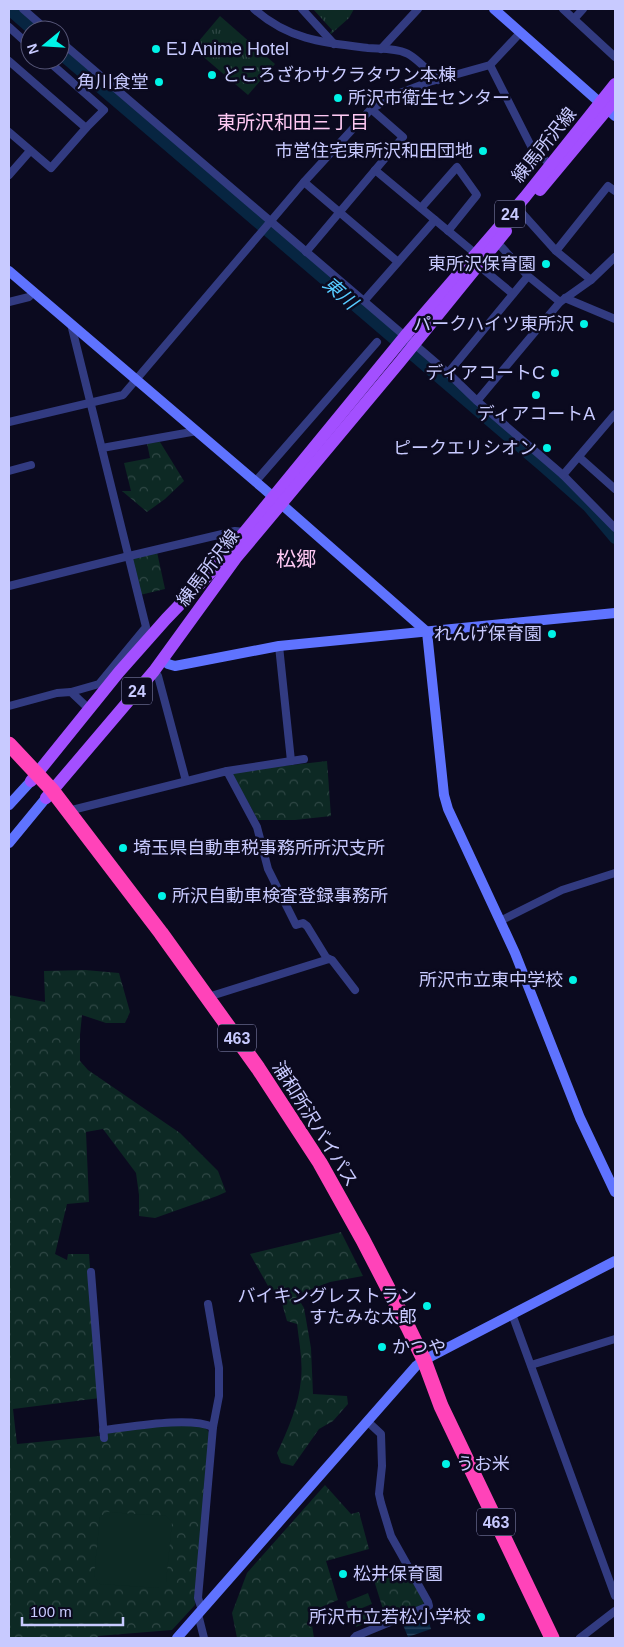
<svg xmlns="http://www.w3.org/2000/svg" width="624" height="1647" font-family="Arial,'Noto Sans JP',sans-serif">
<defs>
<pattern id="grass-tufts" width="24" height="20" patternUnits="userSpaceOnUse" patternTransform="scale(1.25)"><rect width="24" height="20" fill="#0d2924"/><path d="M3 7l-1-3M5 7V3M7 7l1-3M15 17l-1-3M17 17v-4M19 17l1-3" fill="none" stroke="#2f4745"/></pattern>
<pattern id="forest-crowns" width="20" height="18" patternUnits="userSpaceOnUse" patternTransform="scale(1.25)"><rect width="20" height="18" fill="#0d2924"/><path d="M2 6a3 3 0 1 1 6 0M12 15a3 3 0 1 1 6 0" fill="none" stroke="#2f4745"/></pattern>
<pattern id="water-rules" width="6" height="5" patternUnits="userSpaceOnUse" patternTransform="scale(1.25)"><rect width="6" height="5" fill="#072541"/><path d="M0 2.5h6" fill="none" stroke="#2a435e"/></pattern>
</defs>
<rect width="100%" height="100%" fill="#0b0a1f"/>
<g fill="url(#grass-tufts)">
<polygon points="313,9 354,9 349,18 331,34 330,33 332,30"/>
<polygon points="220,16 275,64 248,95 193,48"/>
</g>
<g fill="url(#forest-crowns)">
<polygon points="160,442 184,481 165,499 147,512 122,491 131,491 124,463 150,458 147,443"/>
<polygon points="157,552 165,589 140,595 132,558"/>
<polygon points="327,761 331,816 295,820 258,820 231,772"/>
<path d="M85 970 119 973 130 1012 125 1023H106L82 1015 80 1035V1061L88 1070 180 1133 218 1171 226 1192 217 1196 155 1218 139 1216V1195L136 1173 103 1129 86 1132 89 1202 67 1204 55 1254 67 1260 68 1254H89L100 1398 13 1409 17 1444 100 1436 106 1431C125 1430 189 1421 205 1428 208 1430 208 1431 210 1434L195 1605 172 1630 98 1636V1638H9V995L45 1002 44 971Z"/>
<path d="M341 1232 363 1276 330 1282 296 1295 304 1308 311 1348 313 1394 347 1396 348 1404 333 1421 319 1429 293 1466 281 1463 277 1453C288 1430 299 1404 301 1379 303 1361 299 1342 297 1324L287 1321 280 1296 268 1286 250 1254Z"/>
<polygon points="325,1485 351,1514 359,1512 369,1549 326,1561 338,1600 310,1612 314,1638 237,1638 232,1613 247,1573"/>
<polygon points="404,1566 424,1601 423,1605 386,1619 373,1577"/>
</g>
<g fill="#0d2924">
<polygon points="107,1512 166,1516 172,1522 166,1582 159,1588 100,1584 94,1576 100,1517"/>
<polygon points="368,1593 372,1604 350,1613 346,1602"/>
<polygon points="374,1607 378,1618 356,1627 352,1616"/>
</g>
<polygon fill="url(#water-rules)" points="427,1616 431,1629 408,1637 403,1625"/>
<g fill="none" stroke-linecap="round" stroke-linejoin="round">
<g stroke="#072541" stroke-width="12">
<polyline points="9,9 33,30"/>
<polyline points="60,53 544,467 588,506 615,538"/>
</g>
<g stroke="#323b81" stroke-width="8">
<polyline points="23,9 47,30"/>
<path d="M254 9C289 40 324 43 368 48 380 49 395 48 406 53 416 57 429 72 438 80"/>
<polyline points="302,9 334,44"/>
<polyline points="563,9 615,57"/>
<polyline points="574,19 583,9"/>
<polyline points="9,27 30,46"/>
<polyline points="60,41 448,373 477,401 563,475 615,528"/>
<polyline points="381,49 418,9"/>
<polyline points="47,60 104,110 86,128"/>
<polyline points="9,61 86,128 51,168 9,132"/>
<polyline points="490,65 533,150 550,164"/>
<polyline points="375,170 476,254"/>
<polyline points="9,175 30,151"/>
<polyline points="304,182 398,262"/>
<polyline points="421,208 457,167 477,195 448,231"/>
<polyline points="521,212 556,251 591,280"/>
<polyline points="497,242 528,276 560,302"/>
<polyline points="556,251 608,186 615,191"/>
<polyline points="306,252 403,137 371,109"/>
<polyline points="478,265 513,294"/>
<polyline points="565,298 615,319"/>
<polyline points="364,301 435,220"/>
<polyline points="9,302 29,297 33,292"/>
<polyline points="71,324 146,627 99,684 71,692"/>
<polyline points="448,373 528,276"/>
<polyline points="477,401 560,302 591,280 615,257"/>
<polyline points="9,422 123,395 304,182 371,109 400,93 429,82 490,65 520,33"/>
<polyline points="102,448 197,431"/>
<polyline points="579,457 615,489"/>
<polyline points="9,471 31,465"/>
<polyline points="563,475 615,414"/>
<polyline points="255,482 377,342"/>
<polyline points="9,586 129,556 235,531 244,532"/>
<polyline points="279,646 291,761"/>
<polyline points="154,671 158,676 186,781"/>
<polyline points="9,706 57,693 71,692 89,709"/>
<polyline points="227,771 304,759"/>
<polyline points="68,811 227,771 257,827 268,869 296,925 303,923 307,926 326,957 329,959"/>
<polyline points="500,921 562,890 615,873"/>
<polyline points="208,997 329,959 332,960 355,990"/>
<polyline points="91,1272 104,1438"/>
<polyline points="512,1314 615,1596"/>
<polyline points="531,1365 615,1339"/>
<path d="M103 1430C131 1427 189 1416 213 1427"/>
<polyline points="202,1610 198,1598 213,1427 219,1396 219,1368 208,1304"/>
<polyline points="198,1614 204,1638"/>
<polyline points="354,1638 356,1636 429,1606 428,1602 391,1536 381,1503 379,1494 382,1466 381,1434 367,1421"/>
<polyline points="580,1638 615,1611"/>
</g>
<g stroke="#5f73ff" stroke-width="10">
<polyline points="494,9 615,116"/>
<polyline points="9,271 263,488 427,632 444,795 448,809 515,953 580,1118 615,1192"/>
<polyline points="163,659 168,664 175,666 279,646 615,613"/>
<polyline points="9,805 31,781"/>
<polyline points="9,843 46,798"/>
<polyline points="177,1638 416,1366 424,1360 615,1261"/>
</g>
<g stroke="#a34fff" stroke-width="12">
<polyline points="540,190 615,100"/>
<polyline points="31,781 119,672 166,619 215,568 405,336 525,197 615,84"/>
<polyline points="46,798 154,671 236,558 399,363 506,231"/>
</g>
<polyline stroke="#ff43b9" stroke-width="15" points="9,744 52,790 161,933 258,1068 320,1163 363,1240 408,1327 424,1360 441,1406 552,1638"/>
</g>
<g fill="#00f3e7" stroke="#0b0a1f" stroke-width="2">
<circle cx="156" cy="49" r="5"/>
<circle cx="212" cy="75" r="5"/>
<circle cx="159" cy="82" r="5"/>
<circle cx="338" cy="98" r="5"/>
<circle cx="483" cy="151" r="5"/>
<circle cx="546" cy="264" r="5"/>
<circle cx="584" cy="324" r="5"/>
<circle cx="555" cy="373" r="5"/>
<circle cx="536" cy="395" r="5"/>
<circle cx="547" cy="448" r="5"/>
<circle cx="552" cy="634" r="5"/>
<circle cx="123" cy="848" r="5"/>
<circle cx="162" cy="896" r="5"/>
<circle cx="573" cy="980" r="5"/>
<circle cx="427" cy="1306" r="5"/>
<circle cx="382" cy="1347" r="5"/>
<circle cx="446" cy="1464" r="5"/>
<circle cx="343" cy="1574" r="5"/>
<circle cx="481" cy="1617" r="5"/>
</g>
<g text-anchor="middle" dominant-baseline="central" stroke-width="5" stroke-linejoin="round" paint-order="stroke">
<g fill="#0b0a1f" stroke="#8f90bc" stroke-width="1">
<rect x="495" y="200.5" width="30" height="27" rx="4"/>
<rect x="122" y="677.5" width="30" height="27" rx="4"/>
<rect x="218" y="1024.5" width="38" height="27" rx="4"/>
<rect x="477" y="1508.5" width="38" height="27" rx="4"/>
</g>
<g font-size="16" font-weight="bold" fill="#c8caff">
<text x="510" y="214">24</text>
<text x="137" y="691">24</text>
<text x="237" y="1038">463</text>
<text x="496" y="1522">463</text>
</g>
<g font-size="18" fill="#c8caff" stroke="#0b0a1f" text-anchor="end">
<text x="166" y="49" text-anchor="start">EJ Anime Hotel</text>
<text x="222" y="75" text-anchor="start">ところざわサクラタウン本棟</text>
<text x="149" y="82">角川食堂</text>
<text x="348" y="98" text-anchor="start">所沢市衛生センター</text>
<text x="473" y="151">市営住宅東所沢和田団地</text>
<text x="536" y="264">東所沢保育園</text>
<text x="574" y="324">パークハイツ東所沢</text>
<text x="545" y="373">ディアコートC</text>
<text x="536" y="414" text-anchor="middle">ディアコートA</text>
<text x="537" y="448">ピークエリシオン</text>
<text x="542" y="634">れんげ保育園</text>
<text x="133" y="848" text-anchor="start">埼玉県自動車税事務所所沢支所</text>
<text x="172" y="896" text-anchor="start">所沢自動車検査登録事務所</text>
<text x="563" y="980">所沢市立東中学校</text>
<text x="417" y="1296">バイキングレストラン<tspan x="417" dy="21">すたみな太郎</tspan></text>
<text x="392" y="1347" text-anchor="start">かつや</text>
<text x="456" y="1464" text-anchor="start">うお米</text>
<text x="353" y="1574" text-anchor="start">松井保育園</text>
<text x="471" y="1617">所沢市立若松小学校</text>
</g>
<g font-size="18" fill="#c8caff" stroke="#0b0a1f">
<text transform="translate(544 145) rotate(-51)">練馬所沢線</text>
<text transform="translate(208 568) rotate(-53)">練馬所沢線</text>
<text transform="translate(315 1124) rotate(58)">浦和所沢バイパス</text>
</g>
<g font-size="19" fill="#ffcaf4" stroke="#0b0a1f">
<text x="293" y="122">東所沢和田三丁目</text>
</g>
<g font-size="19" font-style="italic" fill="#56caff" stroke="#0b0a1f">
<text transform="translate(340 293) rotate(41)">東川</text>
</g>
<g font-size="20" fill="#ffcaf4" stroke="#0b0a1f">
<text x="296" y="559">松郷</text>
</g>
</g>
<rect width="624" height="1647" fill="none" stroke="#c8caff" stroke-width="20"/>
<g transform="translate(45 45) rotate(252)"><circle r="24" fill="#0b0a1f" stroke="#575779"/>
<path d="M0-4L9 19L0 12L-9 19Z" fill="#00f3e7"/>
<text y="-8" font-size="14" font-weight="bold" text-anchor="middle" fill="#c8caff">N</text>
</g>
<path d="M22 1617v8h101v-8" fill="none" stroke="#c8caff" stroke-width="2.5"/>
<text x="30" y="1617" font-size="15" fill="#c8caff" stroke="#0b0a1f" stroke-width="4" paint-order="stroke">100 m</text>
</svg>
